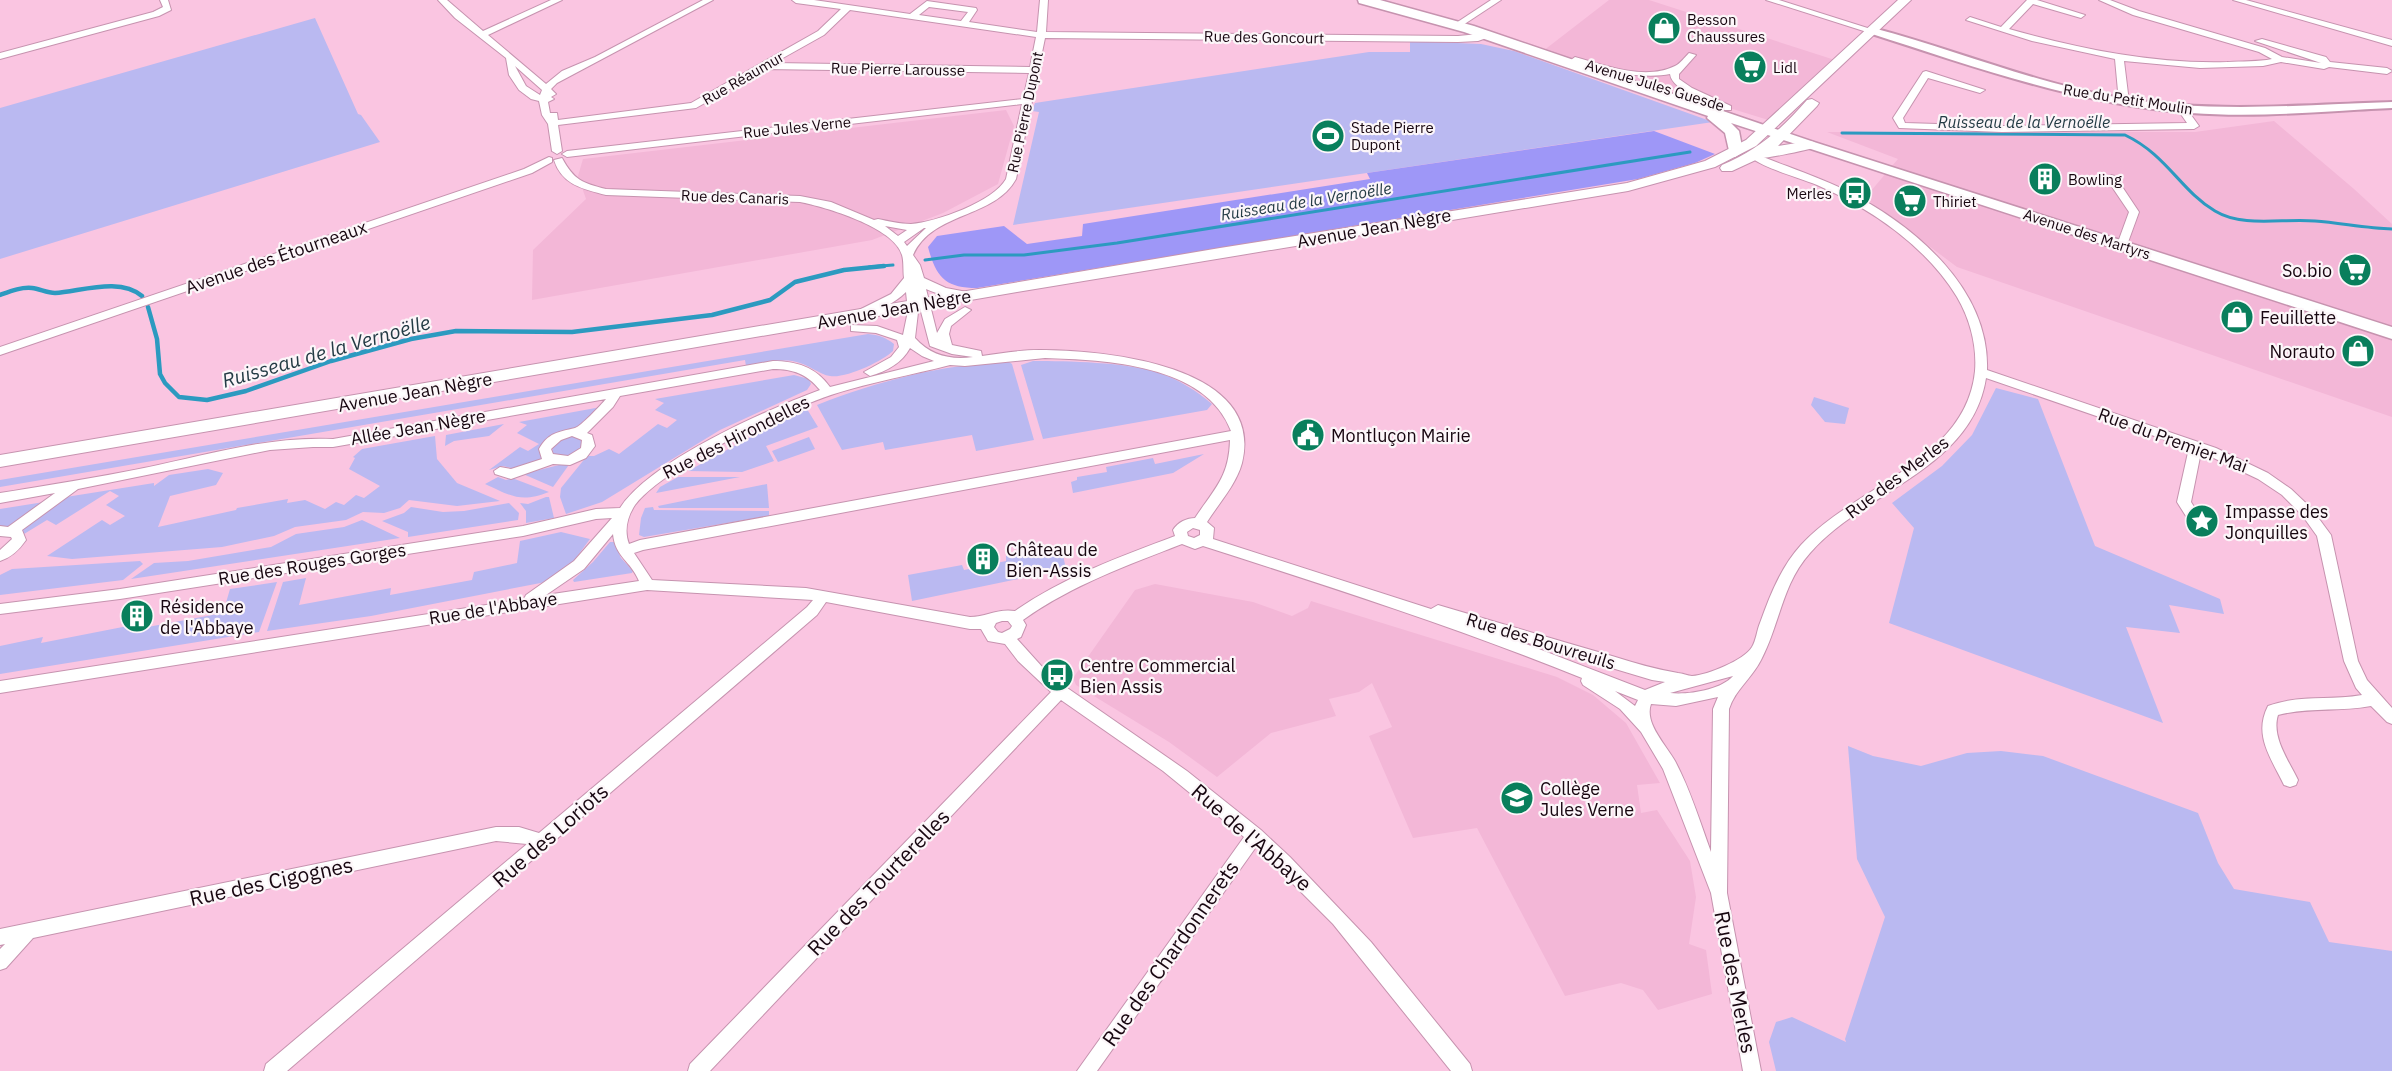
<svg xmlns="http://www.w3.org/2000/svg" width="2392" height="1071" font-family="'IBM Plex Sans',sans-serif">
<rect width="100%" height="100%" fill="#fac5e1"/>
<g fill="#f3b7d7">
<polygon points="1609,0 1649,0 1838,61 1775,122 1543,51"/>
<polygon points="1006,110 1014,126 998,184 943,213 872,240 532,300 533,250 586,199 578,176 583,159"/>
<polygon points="2274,121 2354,189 2392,224 2392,417 1957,267 1865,198 1898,159 1827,132 2195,132"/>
<polygon points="1155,584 1253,602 1292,616 1308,608 1311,601 1557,677 1593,695 1626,723 1660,783 1637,785 1641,813 1657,810 1690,861 1696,897 1689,944 1706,950 1712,994 1658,1010 1643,990 1621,983 1565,996 1477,828 1413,838 1369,736 1392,727 1372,683 1359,692 1329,699 1336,716 1271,733 1217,777 1169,742 1076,685 1073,678 1135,590"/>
</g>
<g fill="#bab9f1">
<polygon points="315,18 358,114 361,115 380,142 0,259 0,108"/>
<polygon points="1410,41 1481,44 1514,51 1713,122 1013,225 1039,112 1032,111 1035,103 1369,52 1410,52"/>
<path d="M868 334C879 335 885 337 894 344L893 351C883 361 845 379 830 376 820 375 807 363 792 361 777 359 761 364 746 366L745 360 0 487V480Z"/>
<path d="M1033 361C1068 361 1126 362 1159 373 1178 379 1197 391 1212 404L1207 410 1043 439 1021 365Z"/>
<path d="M1009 362 1012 364 1034 440 976 451 972 435 885 450 883 442 842 450 817 405C878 381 942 364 1009 362Z"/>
<polygon points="794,375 809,379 811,384 807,390 720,430 602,502 566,514 560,497 561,488 587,456 594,456 609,449 619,454 658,424 667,428 677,420 655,410 664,403 655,399"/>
<polygon points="1996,388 2038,399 2095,546 2220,599 2224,614 2169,605 2180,633 2126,627 2163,723 1889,623 1914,528 1892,503 1942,466 1972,435"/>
<polygon points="1814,397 1849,408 1845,424 1825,422 1811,405"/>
<polygon points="601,407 582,423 578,429 542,445 540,452 543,459 515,469 503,466 489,470 520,447 528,451 539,444 517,433 527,425 519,422"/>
<polygon points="807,409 818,427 766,446 774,461 742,472 688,471 784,419"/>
<polygon points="504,424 489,436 454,441 445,446 446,435"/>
<polygon points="572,435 583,440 583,447 570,456 552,454 553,443"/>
<polygon points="435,436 437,459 457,483 500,501 457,506 409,500 400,508 384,513 363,512 346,520 295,527 274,536 222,547 72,559 47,556 102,520 110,525 125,516 106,505 119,496 110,491 56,525 47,520 24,534 20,528 66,497 154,483 154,486 169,475 208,469 223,473 216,485 170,496 158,527 236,510 237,508 288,499 287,503 305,500 325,509 336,502 344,505 356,495 364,498 380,486 349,469 355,458 353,457 362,449"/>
<polygon points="809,437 815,449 778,462 772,451"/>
<polygon points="1204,454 1173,473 1073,493 1071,482 1077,480 1077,477 1107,472 1106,467 1153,458 1155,464"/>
<polygon points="571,462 553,487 523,474"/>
<path d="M498 477 506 480 512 478 549 492C521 503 511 496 485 484Z"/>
<polygon points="678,477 740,477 656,493 660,487"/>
<polygon points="767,484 769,508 659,508 658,506"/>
<polygon points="546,497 549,497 554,518 526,523 526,511 520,503 528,504"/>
<polygon points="44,502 10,526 0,528 0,509"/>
<polygon points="509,503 519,513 518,520 408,537 408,532 382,521 404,513 411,507 443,512 464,511"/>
<polygon points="653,507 654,510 769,511 769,516 644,537 639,535 641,518 645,508"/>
<polygon points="362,520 400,538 131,579 154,563 188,561 271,547 296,534 344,527"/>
<polygon points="561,532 590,539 573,562 551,581 371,616 267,631 283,582 306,578 299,605 391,588 390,595 472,580 474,572 517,563 520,541"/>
<polygon points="610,542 614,542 621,558 633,571 632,573 574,582 573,580 593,562"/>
<polygon points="1061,546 1066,569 912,601 908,575 962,565 964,570 1006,561 1006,556"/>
<polygon points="140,561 143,564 123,580 0,595 0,575 12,569"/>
<polygon points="277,582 259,632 0,674 0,646 43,637 41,643 138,624 137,629 223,613 230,589"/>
<polygon points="1848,746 1873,756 1921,766 1967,753 2001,751 2043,756 2198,813 2218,863 2234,889 2310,902 2329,942 2392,951 2392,1071 1776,1071 1769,1042 1776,1022 1792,1017 1846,1042 1845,1039 1885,917 1857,859"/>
</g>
<path fill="#9e97f7" d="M1654 131 1715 154 1695 163 1638 179 977 288C945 288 936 277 928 247L937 236 1004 226 1027 244 1082 236 1083 224 1370 179 1367 173Z"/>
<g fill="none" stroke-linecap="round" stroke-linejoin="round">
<g stroke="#2c9ac0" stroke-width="3">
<path d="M1842 133 2125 135C2167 155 2180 190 2215 211 2243 228 2283 218 2315 221 2341 223 2366 228 2392 229"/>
<polyline points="925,260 964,255 1024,255 1117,243 1690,152"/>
<polyline points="869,267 893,265"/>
</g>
<g stroke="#2c9ac0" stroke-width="4.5">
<path d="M0 295C11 291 21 287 32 288 40 289 47 293 55 293 82 291 120 277 142 296"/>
<polyline points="148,307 157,339 160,374 165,383 179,397 207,400 246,391 331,361 411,339 456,331 572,332 712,315 770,300 795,282 844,270 884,266"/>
</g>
<defs>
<g id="minor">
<polygon points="160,0 168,0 171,10 159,16 0,59 0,53 153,12 163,7"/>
<path d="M438 0H447L483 31 551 0H562L488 35 546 84 562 71 595 57 703 0H713L557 83 551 89 556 94 551 97 554 99 548 102 550 113H557L558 120 691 103 818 31 841 9 796 3 792 0H814L910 14 927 1 976 8 977 10 969 22 1037 32 1040 0H1048L1046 32 1458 36 1489 33V37L1478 41 1458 42 1045 38 1016 179C994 219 933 211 913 255L920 265 924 278 946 288 967 292 973 295C961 303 938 294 926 289L937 333 945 319 965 307 971 310 951 326 949 334 952 345 981 351 982 356C1001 353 1021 350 1040 350 1105 350 1266 365 1242 463 1236 485 1219 503 1207 522L1214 528 1213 539 1431 609 1438 605C1496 622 1554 639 1612 656 1634 663 1655 669 1678 673 1682 673 1688 676 1692 676 1708 675 1744 660 1752 647 1756 641 1757 630 1760 623 1770 595 1781 567 1801 545 1855 486 1966 461 1975 371 1977 346 1970 319 1957 297 1926 246 1870 208 1817 185 1797 177 1766 169 1750 157L1758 155C1788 167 1819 177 1847 191 1913 225 1990 288 1987 370L2216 448 2268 473 2291 489 2311 508 2331 535 2358 661 2367 680 2392 708V724L2387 722 2371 706C2339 712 2309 707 2278 715 2271 737 2289 761 2298 780L2296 785 2290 787 2284 785C2271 758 2253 735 2268 706 2301 694 2329 701 2362 695L2356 688 2344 661 2317 536 2302 515 2282 495 2258 479 2201 452 2191 502 2203 521 2196 526 2191 524 2177 502 2189 448 1986 378C1972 469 1864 491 1810 553 1782 584 1780 624 1761 660 1752 678 1735 690 1729 709L1727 893 1761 1071H1743L1711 893 1663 769 1641 732 1620 709 1583 685 1581 681 1582 678C1458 628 1331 587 1203 546L1195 549 1182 544C1126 566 1072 585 1023 620L1026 625 1021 637 1017 639 1045 670 1063 685 1187 771 1261 830 1290 857 1371 942 1470 1064 1472 1071H1451L1333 924 1256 847 1097 1071H1077L1244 837 1163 771 1061 700 710 1071H688L690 1064 1051 692 1018 661 1005 644 988 641 981 629H970L826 602 817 615 287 1071H264L266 1064 527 844 496 841 33 938 6 968 0 970V949L5 944 0 945V929L496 827H519L539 833 807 607 813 600 647 590 0 693V681L524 599 526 595 574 561 612 518 596 519 523 536 120 599 0 614V604L120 589 523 526 596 509 620 508C650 461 766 410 820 390 807 374 793 369 773 369L620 396 613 407 587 433 592 435 595 446 586 458 570 465 553 464 511 479 495 474 494 471 500 467 511 469 542 459 539 449C548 433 558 432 575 428 580 427 601 405 606 399L333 447H313L270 450 78 489 22 530 26 540C19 550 12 557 0 561V550L12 539 11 537 0 536V526L8 527 55 493 0 503V493C48 485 96 478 144 468 207 455 268 436 333 439L773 361C796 361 816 367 830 387L934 361 922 356 910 348C902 363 887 371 870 376L864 372 891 357 899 347 897 340 876 333 851 331V325L877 326 903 335 908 311 906 292C894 304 878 311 861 315L855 312 891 294 904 278C903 271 904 261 902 255 894 227 825 207 800 202L606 195C583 189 562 185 554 160L562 158C574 180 582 183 606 189L800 196 831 202 874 220 878 219C888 221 900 224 911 224 936 222 993 202 1006 179L1022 104 567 157 562 154 567 151 1023 99 1029 73 765 69 696 108 558 125 562 151 557 154 552 151 548 124 542 115 539 101 531 99 519 90 509 75 506 58 455 18ZM929 7 968 12 961 21 919 15ZM850 10 1036 37 1030 67 774 63 824 35ZM515 66 542 90 540 95 526 86ZM885 226 907 230 898 236ZM924 228H926L907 246 904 242ZM919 304 930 346 952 354 973 357C951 360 931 356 915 338ZM1045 358C1105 360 1206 364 1231 431L640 540 629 544C624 531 627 517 635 505 663 467 788 409 834 394 872 382 911 375 950 365L965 366ZM572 436 582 440 581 448 568 456 553 454 551 449 561 440ZM1230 440C1229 477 1215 488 1195 518 1187 518 1178 522 1173 530L1175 536C1119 557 1064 577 1015 611 998 608 986 617 970 617L806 588 652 580 634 553 643 550ZM1193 528 1200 530V535L1194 538 1188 536 1187 532ZM613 534C615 557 631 561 639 581L546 595 584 569ZM1002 621H1008L1012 626 1010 629 1002 633 998 632 994 627 996 623ZM1505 636 1652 680 1665 682 1645 690ZM1733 676C1721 690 1688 695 1670 693ZM1615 691 1638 700 1635 706ZM1718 697 1713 709 1711 852C1700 822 1690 789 1675 761 1666 745 1644 723 1651 704L1676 706Z"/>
<polygon points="1491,0 1501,0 1460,27 1453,25"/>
<polygon points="1766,0 1779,0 1877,31 1870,33"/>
<path d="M2027 0H2037L2085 15 2081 18 2033 4 2009 29C2081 49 2152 64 2227 62 2242 61 2258 62 2272 59L2259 52 2133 15 2099 0H2110L2139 11 2265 48 2282 57 2321 63 2255 41 2262 39 2326 57 2330 62 2387 68 2392 71 2387 74 2329 67 2324 69 2281 62 2263 66 2200 68 2124 61 2129 102 2124 105 2119 102 2115 59 2032 41 1966 20 1970 17 2001 27Z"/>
<polygon points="2233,0 2246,0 2392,40 2392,46"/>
<path d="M1689 53 1696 55 1679 74V79L1692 88 1731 106V110H1725C1710 103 1672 91 1670 74 1647 79 1589 72 1571 60L1575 57C1604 65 1645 81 1675 66 1680 64 1685 57 1689 53Z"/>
<polygon points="1926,71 1985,90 1980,93 1928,78 1903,118 1905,123 2002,126 2187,123 2178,110 2183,107 2186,108 2199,126 2194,129 2002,132 1899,128 1893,118 1923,72"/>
<polygon points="549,157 552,158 552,162 532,173 0,355 0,347 524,169"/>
<polygon points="2111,175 2115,176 2139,212 2127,245 2122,248 2117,245 2129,212 2106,178"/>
</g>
<path id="tertiary" d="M1873 28C1953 49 2029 81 2110 96 2204 114 2297 105 2392 102V108C2325 111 2258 118 2191 113 2080 105 1975 67 1869 33L1868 31Z"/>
<g id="secondary">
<polygon points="1898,0 1911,0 1756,146 1715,167 1628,191 1017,292 0,467 0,455 1220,248 1627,183 1705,161 1746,140"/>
<path d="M1812 99 1819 103 1817 106 1778 146 1809 141 1814 142 1816 145 1814 148C1806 150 1765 159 1760 158L1732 171H1722L1720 168 1722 165C1758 150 1782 129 1807 100Z"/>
</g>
<polygon id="primary" points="1358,0 1380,0 1474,26 1814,142 2392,327 2392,339 1731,123 1739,131 1743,152 1735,157 1730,155 1725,133 1707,118 1708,116 1464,32 1359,3"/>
</defs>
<use href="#minor" stroke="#c693af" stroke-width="2"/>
<use href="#tertiary" stroke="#c693af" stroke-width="4"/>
<use href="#secondary" stroke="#c693af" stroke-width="2"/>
<use href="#primary" stroke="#c693af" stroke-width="3"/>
<use href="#minor" fill="#fff" fill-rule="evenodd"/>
<use href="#tertiary" fill="#fff" fill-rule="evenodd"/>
<use href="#secondary" fill="#fff" fill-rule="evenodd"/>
<use href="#primary" fill="#fff" fill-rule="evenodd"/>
</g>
<defs>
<symbol id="shop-disc" viewBox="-11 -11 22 22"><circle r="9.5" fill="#097f5c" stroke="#fcf6f9"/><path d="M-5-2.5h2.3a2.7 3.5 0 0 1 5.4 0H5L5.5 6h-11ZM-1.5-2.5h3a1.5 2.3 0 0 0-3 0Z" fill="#fff"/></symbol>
<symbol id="supermarket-disc" viewBox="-11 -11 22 22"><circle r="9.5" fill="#097f5c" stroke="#fcf6f9"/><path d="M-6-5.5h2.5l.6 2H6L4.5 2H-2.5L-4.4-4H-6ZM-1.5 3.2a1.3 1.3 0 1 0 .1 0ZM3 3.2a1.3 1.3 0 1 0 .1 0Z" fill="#fff"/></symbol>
<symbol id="stadium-disc" viewBox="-11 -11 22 22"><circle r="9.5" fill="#097f5c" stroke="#fcf6f9"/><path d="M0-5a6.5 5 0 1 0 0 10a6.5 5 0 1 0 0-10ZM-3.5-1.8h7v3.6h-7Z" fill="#fff"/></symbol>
<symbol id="building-disc" viewBox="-11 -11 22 22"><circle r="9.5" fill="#097f5c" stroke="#fcf6f9"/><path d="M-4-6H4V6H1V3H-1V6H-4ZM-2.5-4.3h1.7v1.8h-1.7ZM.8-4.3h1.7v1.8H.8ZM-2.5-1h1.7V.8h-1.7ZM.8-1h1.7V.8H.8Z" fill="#fff"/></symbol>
<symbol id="bus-disc" viewBox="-11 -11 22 22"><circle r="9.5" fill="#097f5c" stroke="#fcf6f9"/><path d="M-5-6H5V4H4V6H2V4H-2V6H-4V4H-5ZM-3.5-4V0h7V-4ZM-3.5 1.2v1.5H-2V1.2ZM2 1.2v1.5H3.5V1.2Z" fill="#fff"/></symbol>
<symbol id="civic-disc" viewBox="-11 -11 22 22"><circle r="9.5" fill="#097f5c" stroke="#fcf6f9"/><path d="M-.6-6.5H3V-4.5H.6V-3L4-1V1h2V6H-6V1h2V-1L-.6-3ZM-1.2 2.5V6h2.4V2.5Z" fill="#fff"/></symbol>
<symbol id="sight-disc" viewBox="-11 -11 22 22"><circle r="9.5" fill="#097f5c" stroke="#fcf6f9"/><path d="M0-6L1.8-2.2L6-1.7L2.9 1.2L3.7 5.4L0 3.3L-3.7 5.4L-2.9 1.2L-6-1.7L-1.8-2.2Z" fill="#fff"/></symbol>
<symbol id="school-disc" viewBox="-11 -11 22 22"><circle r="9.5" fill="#097f5c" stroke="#fcf6f9"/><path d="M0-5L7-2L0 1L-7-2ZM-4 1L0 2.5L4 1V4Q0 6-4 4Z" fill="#fff"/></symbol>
</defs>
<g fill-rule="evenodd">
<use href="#shop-disc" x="1645" y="9" width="38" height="38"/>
<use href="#supermarket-disc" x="1731" y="48" width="38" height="38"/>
<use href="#stadium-disc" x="1309" y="117" width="38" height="38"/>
<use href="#building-disc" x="2026" y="160" width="38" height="38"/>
<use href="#bus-disc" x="1836" y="174" width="38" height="38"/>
<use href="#supermarket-disc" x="1891" y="182" width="38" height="38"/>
<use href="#supermarket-disc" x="2336" y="251" width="38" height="38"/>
<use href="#shop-disc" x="2218" y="298" width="38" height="38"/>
<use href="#shop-disc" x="2339" y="332" width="38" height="38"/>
<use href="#civic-disc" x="1289" y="416" width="38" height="38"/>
<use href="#sight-disc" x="2183" y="502" width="38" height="38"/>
<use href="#building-disc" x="964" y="540" width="38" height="38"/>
<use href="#building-disc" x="118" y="597" width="38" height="38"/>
<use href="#bus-disc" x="1038" y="656" width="38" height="38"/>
<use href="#school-disc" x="1498" y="779" width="38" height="38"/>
</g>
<g text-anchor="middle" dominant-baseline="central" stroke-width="4.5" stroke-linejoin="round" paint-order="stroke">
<g font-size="15" fill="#170610" stroke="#fcf6f9" text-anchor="start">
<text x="1687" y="19">Besson<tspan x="1687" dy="17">Chaussures</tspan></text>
<text x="1773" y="67">Lidl</text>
<text x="1351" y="127">Stade Pierre<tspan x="1351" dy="17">Dupont</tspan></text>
<text x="2068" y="179">Bowling</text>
<text x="1832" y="193" text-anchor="end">Merles</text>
<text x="1933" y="201">Thiriet</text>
</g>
<g font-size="15" fill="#170610" stroke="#fcf6f9">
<text transform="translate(1264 37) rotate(1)">Rue des Goncourt</text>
<text transform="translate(898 69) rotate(1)">Rue Pierre Larousse</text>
<text transform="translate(743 78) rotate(-30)">Rue Réaumur</text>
<text transform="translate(1655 85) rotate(17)">Avenue Jules Guesde</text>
<text transform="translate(2128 99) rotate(9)">Rue du Petit Moulin</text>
<text transform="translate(1025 112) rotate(-78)">Rue Pierre Dupont</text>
<text transform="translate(797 127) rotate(-6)">Rue Jules Verne</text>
<text transform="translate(735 197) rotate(2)">Rue des Canaris</text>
<text transform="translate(2087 234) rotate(18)">Avenue des Martyrs</text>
</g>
<g font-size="16" font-style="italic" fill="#243b45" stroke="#fcf6f9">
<text x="2024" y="122">Ruisseau de la Vernoëlle</text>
<text transform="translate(1306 201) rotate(-9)">Ruisseau de la Vernoëlle</text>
</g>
<g font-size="18" fill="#170610" stroke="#fcf6f9">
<text transform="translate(1374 228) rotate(-10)">Avenue Jean Nègre</text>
<text transform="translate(276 257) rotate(-19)">Avenue des Étourneaux</text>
<text transform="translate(894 309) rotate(-10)">Avenue Jean Nègre</text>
<text transform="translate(415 392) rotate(-10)">Avenue Jean Nègre</text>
<text transform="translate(418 427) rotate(-10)">Allée Jean Nègre</text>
<text transform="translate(736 437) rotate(-27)">Rue des Hirondelles</text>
<text transform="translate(2173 440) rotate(20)">Rue du Premier Mai</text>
<text transform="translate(1897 477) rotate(-37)">Rue des Merles</text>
<text transform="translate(312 564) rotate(-9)">Rue des Rouges Gorges</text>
<text transform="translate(493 608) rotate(-9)">Rue de l'Abbaye</text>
<text transform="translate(1541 641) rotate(17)">Rue des Bouvreuils</text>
</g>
<g font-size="18" fill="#170610" stroke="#fcf6f9" text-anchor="start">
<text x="2332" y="270" text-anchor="end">So.bio</text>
<text x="2260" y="317">Feuillette</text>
<text x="2335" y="351" text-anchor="end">Norauto</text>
<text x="1331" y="435">Montluçon Mairie</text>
<text x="2225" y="511">Impasse des<tspan x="2225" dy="21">Jonquilles</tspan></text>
<text x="1006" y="549">Château de<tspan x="1006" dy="21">Bien-Assis</tspan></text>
<text x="160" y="606">Résidence<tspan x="160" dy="21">de l'Abbaye</tspan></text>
<text x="1080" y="665">Centre Commercial<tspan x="1080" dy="21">Bien Assis</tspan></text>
<text x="1540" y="788">Collège<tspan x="1540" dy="21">Jules Verne</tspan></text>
</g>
<g font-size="20" font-style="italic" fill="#243b45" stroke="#fcf6f9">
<text transform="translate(326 351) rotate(-16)">Ruisseau de la Vernoëlle</text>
</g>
<g font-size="21" fill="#170610" stroke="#fcf6f9">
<text transform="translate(550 835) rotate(-41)">Rue des Loriots</text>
<text transform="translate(1252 837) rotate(41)">Rue de l'Abbaye</text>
<text transform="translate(271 881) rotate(-12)">Rue des Cigognes</text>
<text transform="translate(878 882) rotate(-46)">Rue des Tourterelles</text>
<text transform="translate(1170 953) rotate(-55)">Rue des Chardonnerets</text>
<text transform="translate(1736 982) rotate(79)">Rue des Merles</text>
</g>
</g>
</svg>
